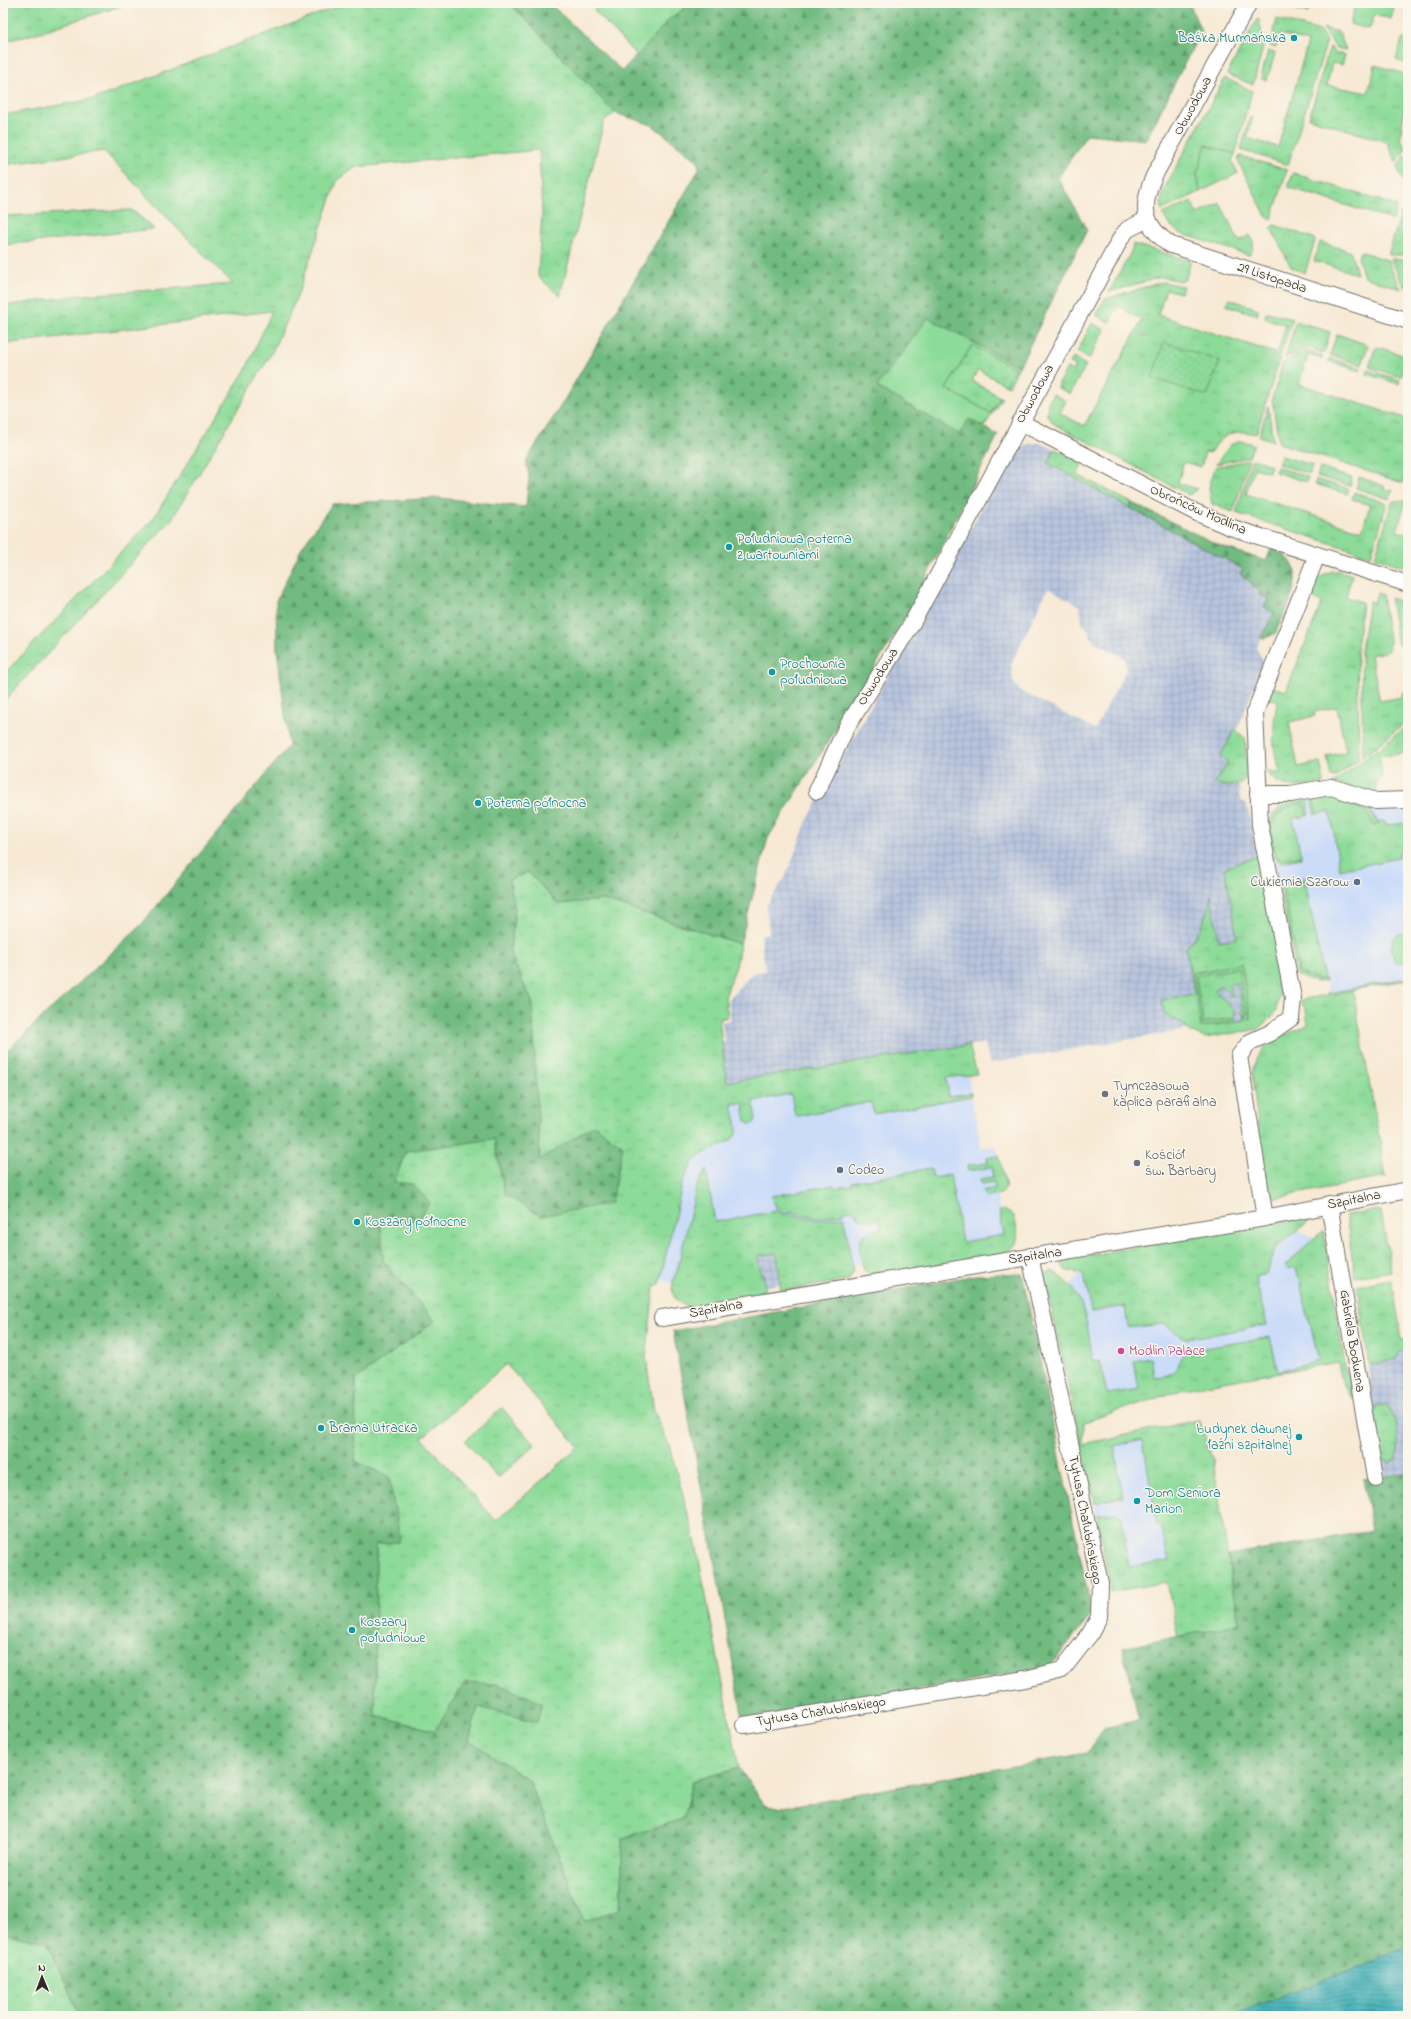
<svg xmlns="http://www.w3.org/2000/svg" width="1411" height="2019" font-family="'Indie Flower',sans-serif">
<defs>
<pattern id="industrial-grid" width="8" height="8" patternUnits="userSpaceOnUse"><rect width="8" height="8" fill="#b7c5de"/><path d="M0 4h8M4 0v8" fill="none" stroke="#9ea9bf"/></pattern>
<pattern id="grass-tufts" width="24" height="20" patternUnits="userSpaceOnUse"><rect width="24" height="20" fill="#8cdb99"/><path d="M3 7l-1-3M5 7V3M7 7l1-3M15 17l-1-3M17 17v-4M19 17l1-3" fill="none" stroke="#79bc84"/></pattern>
<pattern id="forest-firs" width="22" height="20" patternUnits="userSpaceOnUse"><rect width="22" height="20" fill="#71bb81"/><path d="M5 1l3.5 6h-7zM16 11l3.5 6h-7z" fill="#5d986a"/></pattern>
<pattern id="park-dots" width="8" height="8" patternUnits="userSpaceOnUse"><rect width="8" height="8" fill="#8cdb99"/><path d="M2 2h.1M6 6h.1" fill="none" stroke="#79bc84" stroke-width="1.8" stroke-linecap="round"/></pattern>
<pattern id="water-rules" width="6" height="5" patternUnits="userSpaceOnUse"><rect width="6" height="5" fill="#3daeb5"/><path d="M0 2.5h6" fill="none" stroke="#338e93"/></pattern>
</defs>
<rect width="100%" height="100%" fill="#fbf7ec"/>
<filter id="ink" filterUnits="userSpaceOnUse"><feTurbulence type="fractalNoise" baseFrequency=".025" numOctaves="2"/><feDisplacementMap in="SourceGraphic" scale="8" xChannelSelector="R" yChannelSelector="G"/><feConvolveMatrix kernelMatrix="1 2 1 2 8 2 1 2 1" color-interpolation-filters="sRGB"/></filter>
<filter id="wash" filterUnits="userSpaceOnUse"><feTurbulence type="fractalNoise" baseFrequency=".012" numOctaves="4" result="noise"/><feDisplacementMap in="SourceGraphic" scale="16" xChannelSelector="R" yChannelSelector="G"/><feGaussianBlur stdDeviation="0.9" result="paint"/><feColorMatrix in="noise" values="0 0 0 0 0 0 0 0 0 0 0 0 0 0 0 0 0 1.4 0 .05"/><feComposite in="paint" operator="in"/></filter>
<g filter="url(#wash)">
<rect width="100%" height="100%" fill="#f7e9d4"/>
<g fill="#cbdcf9">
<polygon points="1324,793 1347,798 1369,807 1408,807 1408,979 1329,995 1326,981 1315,982 1296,975 1285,912 1268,834 1271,820 1275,813 1287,802"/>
<polygon points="969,1045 977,1074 968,1075 981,1148 996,1146 1006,1183 1003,1192 997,1196 1004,1235 848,1266 678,1284 655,1279 696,1087"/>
<polygon points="1297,1230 1314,1238 1338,1362 1184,1389 1084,1422 1061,1296 1087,1266"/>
<polygon points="1199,1420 1213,1460 1238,1624 1178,1638 1167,1582 1111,1592 1083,1444"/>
</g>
<g fill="url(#industrial-grid)" fill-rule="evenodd">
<path d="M1039 443 1055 449 1048 463 1243 569 1247 578 1254 585 1253 587 1261 591 1259 594 1269 599 1274 613 1256 648 1264 663 1237 730 1235 729 1220 757 1228 762 1216 784 1231 787 1239 785 1240 800 1247 804 1258 856 1225 869 1251 1019 990 1063 985 1043 727 1082 721 1042H725L722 1022 731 1020 728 1000 752 973 766 971 760 935 769 933 766 906 786 876 807 821 1011 456 1020 448 1030 444ZM1048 588 1080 606 1082 623 1088 630 1093 641 1125 658 1126 670 1095 729 1020 691 1013 682 1011 664Z"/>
<polygon points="781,1244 788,1282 757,1288 750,1249"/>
<polygon points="1408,1350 1408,1472 1385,1476 1373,1413 1368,1367 1369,1365 1396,1359 1399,1352"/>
</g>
<g fill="url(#grass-tufts)" stroke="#5c8362" fill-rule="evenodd">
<polygon points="3,3 130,3 24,37 3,41"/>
<polygon points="347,3 510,3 615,113 604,121 560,296 538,276 542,214 539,150 356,167 337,181 297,297 271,354 172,519 3,702 3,675 153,519 246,369 272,311 3,344 3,306 83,295 233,284 175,226 104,151 3,165 3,115 94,99"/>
<polygon points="1276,3 1311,3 1308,13"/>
<polygon points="1356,3 1395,3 1391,19 1374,15 1370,28 1367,29 1350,24"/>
<polygon points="1257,19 1259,20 1264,44 1253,85 1227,74"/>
<polygon points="1277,19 1320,31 1327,41 1288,165 1241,150 1250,117 1253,118 1247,138 1278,147 1308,42 1280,34 1276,48 1270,46"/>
<polygon points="1323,28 1339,32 1346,50 1336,48"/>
<polygon points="1402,39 1408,40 1408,64 1396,60"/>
<polygon points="1330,46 1334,52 1345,55 1342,65 1332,63 1327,85 1368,93 1375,65 1408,75 1408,86 1400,137 1406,149 1396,162 1387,142 1309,118"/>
<polygon points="1268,51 1275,53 1267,80 1261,78"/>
<polygon points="1225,78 1252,91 1235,154 1206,145 1197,174 1200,192 1162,210 1161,201 1164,189"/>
<polygon points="1240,156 1287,170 1272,219 1266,216 1238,161"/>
<polygon points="1405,156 1408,157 1408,191 1397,167"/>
<polygon points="1293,173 1397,206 1393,220 1288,187"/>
<path d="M1191 201 1197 214 1220 203 1239 241 1250 235C1255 243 1254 248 1249 255L1179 233 1167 222 1163 214Z"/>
<polygon points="1408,206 1408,255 1388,255 1403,208"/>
<polygon points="132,210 154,229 5,245 3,216"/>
<polygon points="1274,225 1314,238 1315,241 1305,273 1291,267 1271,228"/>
<polygon points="1320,242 1351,252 1357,274 1314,261"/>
<polygon points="1133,244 1191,261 1186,278 1182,281 1161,277 1109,292 1131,252"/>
<polygon points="1360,251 1387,260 1401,289 1364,277 1358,257"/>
<polygon points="1390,259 1408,259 1408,286 1405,287"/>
<path d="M1162 282 1183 286 1181 293 1166 289 1158 315 1275 353 1274 356 1276 357 1286 325 1265 318 1266 313 1268 312 1292 319 1256 434C1233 429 1224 433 1210 453L1205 452 1201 467 1184 462 1178 483 1197 489 1189 495 1054 424 1047 415 1048 403 1053 394 1066 401 1060 413 1084 426 1142 320 1118 306 1109 322 1096 315 1105 299Z"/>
<polygon points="1230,299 1258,309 1258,315 1226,305"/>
<polygon points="1296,321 1330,332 1324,353 1308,348 1285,358"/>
<polygon points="1092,323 1105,330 1089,359 1077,352"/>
<polygon points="1337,334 1368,345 1362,365 1330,355"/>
<polygon points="972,345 1015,368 1006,385 978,370 972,381 1000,397 991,413 946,389"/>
<polygon points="1378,347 1405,356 1407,358 1401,377 1369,367 1375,349"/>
<polygon points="1307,351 1322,356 1322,359 1308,355 1299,384 1408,419 1408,471 1403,483 1279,443 1272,399 1283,363"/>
<polygon points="1073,358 1086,365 1070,394 1057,387 1067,368 1073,371 1075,365 1070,363"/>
<polygon points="1329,358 1361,368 1360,371 1328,361"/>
<polygon points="1368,370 1400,380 1399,384 1367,374"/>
<polygon points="1268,406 1273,441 1259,436"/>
<polygon points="1240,441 1254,444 1249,457 1216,464 1230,445"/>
<polygon points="1055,449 1082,463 1078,475 1132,503 1130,508 1048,463"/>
<polygon points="1281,456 1312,465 1310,474 1278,464"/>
<polygon points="1252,459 1271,465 1269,472 1254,468 1246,494 1362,531 1370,505 1352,499 1354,492 1387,503 1371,556 1236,513"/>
<polygon points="1249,460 1233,512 1212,504 1209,488 1215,467"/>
<polygon points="1277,467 1308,477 1307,482 1275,472"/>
<polygon points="1320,468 1352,478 1350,486 1317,476"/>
<polygon points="1359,477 1384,486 1385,490 1387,491 1393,489 1389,499 1356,488"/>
<polygon points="1316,479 1349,489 1347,494 1315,484"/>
<polygon points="1406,500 1397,531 1408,534 1408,568 1375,557 1392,502 1394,501"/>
<path d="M1333 571H1341L1352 575 1346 597 1362 602 1357 648 1359 759 1336 777H1331L1327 756 1346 752 1337 707 1314 712 1315 716 1289 722 1298 767 1320 762 1324 783C1298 786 1285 793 1266 772L1281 773C1271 750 1272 724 1278 700L1267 699 1272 687 1286 691 1322 602 1308 596C1313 583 1319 575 1333 571Z"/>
<polygon points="1377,593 1382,595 1390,644 1388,645 1389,651 1371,655 1380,701 1402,697 1402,693 1408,691 1408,723 1402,725 1363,757 1361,649 1369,601 1374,603"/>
<polygon points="1390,598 1408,604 1408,643 1398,645"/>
<polygon points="1408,727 1408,753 1379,756 1382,777 1376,784 1377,792 1371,793 1334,783 1403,729"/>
<path d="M1235 729 1245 738 1248 774C1240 789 1230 787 1215 784L1228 762 1220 757Z"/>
<polygon points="1331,797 1365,811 1378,824 1377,822 1384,821 1386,825 1408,823 1408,847 1399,852 1398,858 1340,870 1330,811 1317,814 1314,800"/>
<path d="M1304 802 1307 816 1293 819 1301 856 1282 859 1277 857C1275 849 1271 840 1271 832 1270 815 1290 805 1304 802Z"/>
<path d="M1258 856 1276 936 1284 989 1281 990 1276 1010 1271 1018 1259 1029 1205 1038 1190 1032 1183 1024 1164 1014 1161 1000 1194 994 1186 948C1202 931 1206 917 1211 895L1219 941 1237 938 1225 868ZM1241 964 1251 1019 1201 1027 1193 973Z"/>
<path d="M528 872 558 904 604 900 740 944 736 966 725 997 728 1017 719 1019 727 1082 969 1045 977 1074 946 1078 949 1096 971 1093 972 1096 874 1114 871 1102 797 1116 795 1114 791 1094 753 1101 756 1119 754 1123 749 1124 746 1121 743 1103 732 1104C733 1113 738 1124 737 1132 735 1143 708 1149 698 1157 691 1163 687 1173 683 1181L659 1285 654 1288 646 1358 654 1411 669 1445 695 1539 739 1768 692 1781 683 1819 623 1838 620 1909 584 1921 529 1780 469 1740 478 1707 537 1722 498 1684 435 1731 387 1718 375 1717 376 1543 398 1542 355 1461 356 1379 435 1321 383 1261 381 1225 418 1220 394 1182 406 1151 494 1139 505 1194 540 1160 532 1002 510 953 515 907 509 880ZM506 1364 579 1447 496 1521 422 1438Z"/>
<polygon points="1305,880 1324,979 1318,980 1299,973 1283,888 1287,884"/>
<polygon points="1239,967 1247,1016 1243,1015 1238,983 1230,984 1233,998 1221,985 1215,990 1235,1011 1234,1018 1203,1023 1196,976"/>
<path d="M1353 990 1386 1177 1274 1198 1266 1184 1263 1167 1252 1075C1256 1044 1283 1035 1308 1025L1306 1010 1300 1000Z"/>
<polygon points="999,1156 1006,1188 1000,1195 986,1197 982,1191 995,1188 994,1182 981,1184 980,1179 993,1177 992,1167 968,1171 967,1166 988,1163 987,1158"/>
<path d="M931 1168 933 1178 950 1175 962 1242 1004 1235 999 1211 1004 1210 1014 1216C1018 1232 1022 1248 1003 1253L874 1277 864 1270C860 1248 851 1234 881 1229L880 1219 871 1221 859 1219 853 1210 843 1211V1214L817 1218 776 1208 775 1203H773L771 1196 834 1185 835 1188 852 1185V1182Z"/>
<path d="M706 1170 715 1222 776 1211 817 1220 844 1217 853 1271 849 1280 781 1291C779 1278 780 1266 776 1253L758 1256 761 1274H763L765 1294 692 1308C671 1303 668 1289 677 1271L697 1185Z"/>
<polygon points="1373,1210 1381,1211 1391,1271 1355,1277 1346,1215"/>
<polygon points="1318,1215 1281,1243 1273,1253 1267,1274 1255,1277 1267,1325 1185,1339 1164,1324 1128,1328 1125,1306 1092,1312 1084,1275 1065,1270 1062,1265 1063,1260"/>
<path d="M1324 1231 1345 1366 1353 1399 1342 1382 1338 1362 1184 1389 1084 1422 1083 1444 1199 1420 1213 1460 1238 1624 1178 1638 1167 1582 1111 1592 1097 1515 1115 1513 1122 1517 1129 1567 1169 1561 1161 1526H1157L1143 1440 1114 1446 1123 1497 1094 1503 1045 1279 1046 1273 1052 1271C1087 1290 1087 1328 1093 1362L1100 1361 1107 1394 1139 1389 1134 1361 1151 1358 1154 1377C1186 1375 1170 1365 1187 1351L1270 1337 1278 1371 1319 1360 1296 1267 1288 1269 1285 1266 1314 1238Z"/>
<polygon points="1392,1280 1402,1340 1408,1339 1408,1350 1399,1352 1396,1359 1369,1365 1357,1286"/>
<path d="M1386 1404C1396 1413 1402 1449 1396 1460L1389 1463 1380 1457 1373 1415 1376 1407Z"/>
<polygon points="502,1408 535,1445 498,1478 465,1441"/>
<polygon points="3,1933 47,1942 80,2016 3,2016"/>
</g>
<g fill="url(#forest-firs)" stroke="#4e7356">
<polygon points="510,3 549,3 622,71 669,19 692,3 1189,3 1201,31 1146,140 1087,134 1058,178 1087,230 1019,367 928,318 877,387 958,433 969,419 998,435 906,617 768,838 740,944 604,900 558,904 528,872 509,880 515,907 510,953 532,1002 540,1160 594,1125 623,1146 611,1203 541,1216 505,1194 494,1139 406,1151 394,1182 412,1184 430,1203 418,1220 381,1225 383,1261 435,1321 356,1379 355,1461 389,1477 400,1538 398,1542 376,1544 375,1717 387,1718 435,1731 465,1682 498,1684 542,1703 537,1722 478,1707 469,1740 529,1780 584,1921 620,1909 623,1838 683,1819 692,1781 739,1768 765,1805 778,1808 1087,1753 1104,1728 1139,1720 1122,1648 1238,1624 1228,1555 1372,1531 1363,1479 1408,1472 1408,1948 1230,2016 80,2016 47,1942 3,1933 3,1054 141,925 289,746 277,649 276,601 302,547 332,504 439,498 526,507 529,476 526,461 562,404 699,169 698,161 652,125 615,113"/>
<path d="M1132 503 1223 547 1266 561 1271 549C1316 563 1287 605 1275 634L1265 638H1261L1274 613 1264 607 1269 599 1259 594 1260 591 1253 587 1254 585 1240 574 1243 569 1130 508Z"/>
<polygon points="1022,1273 1092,1613 1049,1668 743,1719 673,1331 977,1275"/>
</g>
<polygon fill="url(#park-dots)" stroke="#5c8362" points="1164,342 1220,361 1207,396 1152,378"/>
<g fill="#8cdb99" stroke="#5c8362">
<polygon points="600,3 692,3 669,19 637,56 594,10"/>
<polygon points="1206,145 1235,154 1232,161 1238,173 1200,192 1197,174"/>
<polygon points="928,318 1019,367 1009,386 1006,385 1015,368 972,345 946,389 991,413 1000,397 1002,398 984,427 969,419 959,434 877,387"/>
<polygon points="1324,793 1347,798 1369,807 1378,823 1375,826 1365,811 1352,804 1331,797 1314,800 1317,814 1314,814 1311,796"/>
<path d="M1307 797 1309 815 1307 816 1304 802C1290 804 1270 815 1271 832 1271 840 1275 849 1277 857L1282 859 1301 856V858L1282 862 1273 858C1272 849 1267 838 1268 829 1269 809 1290 801 1307 797Z"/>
<polygon points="1305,877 1305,880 1287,884 1283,888 1299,973 1318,980 1326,979 1326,981 1315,982 1296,975 1280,887 1285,881"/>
<polygon points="1408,932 1408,962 1395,962 1391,950 1393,939 1397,935"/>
<polygon points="1241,964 1251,1019 1247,1019 1244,1017 1247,1016 1238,968 1196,976 1203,1023 1234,1018 1234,1021 1201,1027 1193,973"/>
<polygon points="1408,978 1408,979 1329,995 1328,993"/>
</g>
<polygon fill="url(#water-rules)" stroke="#346c70" points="1408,1948 1408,2016 1230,2016 1389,1955"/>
</g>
<g filter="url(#ink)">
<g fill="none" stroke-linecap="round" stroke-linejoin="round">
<defs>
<g id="street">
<path d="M1249 3 1154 176C1140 207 1143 226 1171 245L1408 321"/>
<polyline points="1020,422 1195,512 1230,527 1408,584"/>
<polyline points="817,791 846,728 911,625 1122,236 1128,229 1148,219"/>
<polyline points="1258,794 1290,794 1331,787 1376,801 1408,800"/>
<polyline points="1329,1204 1375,1478"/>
<polyline points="1265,1218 1239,1056 1250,1042 1270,1033 1291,1018 1293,998 1260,825 1255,712 1317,555"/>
<polyline points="662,1318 1265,1218 1408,1190"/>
<polyline points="744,1725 1025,1679 1062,1670 1090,1634 1099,1617 1100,1583 1030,1256"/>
</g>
</defs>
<use href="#street" stroke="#726e66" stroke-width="18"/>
<use href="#street" stroke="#fff" stroke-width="16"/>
</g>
</g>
<g fill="#0f9aa8" stroke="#fbf7ec" stroke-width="1.5">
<circle cx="1294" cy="38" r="4"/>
<circle cx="729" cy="547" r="4"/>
<circle cx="772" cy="672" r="4"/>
<circle cx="478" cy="803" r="4"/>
<circle cx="357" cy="1222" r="4"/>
<circle cx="321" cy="1428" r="4"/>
<circle cx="1299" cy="1437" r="4"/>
<circle cx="1137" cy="1501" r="4"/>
<circle cx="352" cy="1630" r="4"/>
</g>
<g fill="#5c6f8a" stroke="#fbf7ec" stroke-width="1.5">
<circle cx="1357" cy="882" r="4"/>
<circle cx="840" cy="1170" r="4"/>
</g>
<g fill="#6b7280" stroke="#fbf7ec" stroke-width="1.5">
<circle cx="1105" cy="1094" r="4"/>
<circle cx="1137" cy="1163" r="4"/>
</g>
<circle fill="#d1479c" stroke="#fbf7ec" stroke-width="1.5" cx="1121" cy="1351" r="4"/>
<g text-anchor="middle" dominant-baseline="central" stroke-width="3" stroke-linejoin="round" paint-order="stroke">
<g font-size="14" fill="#0d838f" stroke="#fbf7ec" text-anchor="start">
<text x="1286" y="38" text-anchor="end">Baśka Murmańska</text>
<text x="737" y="539">Południowa poterna<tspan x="737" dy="16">z wartowniami</tspan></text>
<text x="780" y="664">Prochownia<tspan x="780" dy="16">południowa</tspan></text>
<text x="486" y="803">Poterna północna</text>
<text x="365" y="1222">Koszary północne</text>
<text x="329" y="1428">Brama Utracka</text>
<text x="1291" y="1429" text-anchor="end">budynek dawnej<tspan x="1291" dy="16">łaźni szpitalnej</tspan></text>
<text x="1145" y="1493">Dom Seniora<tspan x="1145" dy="16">Marion</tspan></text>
<text x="360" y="1622">Koszary<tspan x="360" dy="16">południowe</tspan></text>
</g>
<g font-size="14" fill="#2b2b2b" stroke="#fbf7ec">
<text transform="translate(1193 106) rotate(-61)">Obwodowa</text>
<text transform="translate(1272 278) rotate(18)">29 Listopada</text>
<text transform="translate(1035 394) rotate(-61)">Obwodowa</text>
<text transform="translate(1198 510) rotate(24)">Obrońców Modlina</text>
<text transform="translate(878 677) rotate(-58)">Obwodowa</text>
<text transform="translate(1354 1200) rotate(-11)">Szpitalna</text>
<text transform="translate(1035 1256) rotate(-8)">Szpitalna</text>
<text transform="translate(716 1309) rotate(-10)">Szpitalna</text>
<text transform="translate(1352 1341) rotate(81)">Gabriela Boduena</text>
<text transform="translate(1085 1520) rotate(79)">Tytusa Chałubińskiego</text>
<text transform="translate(821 1712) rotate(-9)">Tytusa Chałubińskiego</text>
</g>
<g font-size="14" fill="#4e5e75" stroke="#fbf7ec" text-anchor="end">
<text x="1349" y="882">Cukiernia Szarow</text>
<text x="848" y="1170" text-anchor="start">Codeo</text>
</g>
<g font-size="14" fill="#5b616d" stroke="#fbf7ec" text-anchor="start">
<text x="1113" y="1086">Tymczasowa<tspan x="1113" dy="16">kaplica parafialna</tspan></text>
<text x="1145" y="1155">Kościół<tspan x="1145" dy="16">św. Barbary</tspan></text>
</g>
<g font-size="14" fill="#b23c85" stroke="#fbf7ec" text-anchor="start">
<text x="1129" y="1351">Modlin Palace</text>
</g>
</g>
<rect width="1411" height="2019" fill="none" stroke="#fbf7ec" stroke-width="16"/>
<g transform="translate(42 1977) rotate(359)" stroke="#fbf7ec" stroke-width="3" paint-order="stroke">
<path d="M0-3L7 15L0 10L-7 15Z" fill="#2b2b2b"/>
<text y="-6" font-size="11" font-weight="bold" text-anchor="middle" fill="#2b2b2b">N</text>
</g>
</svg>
